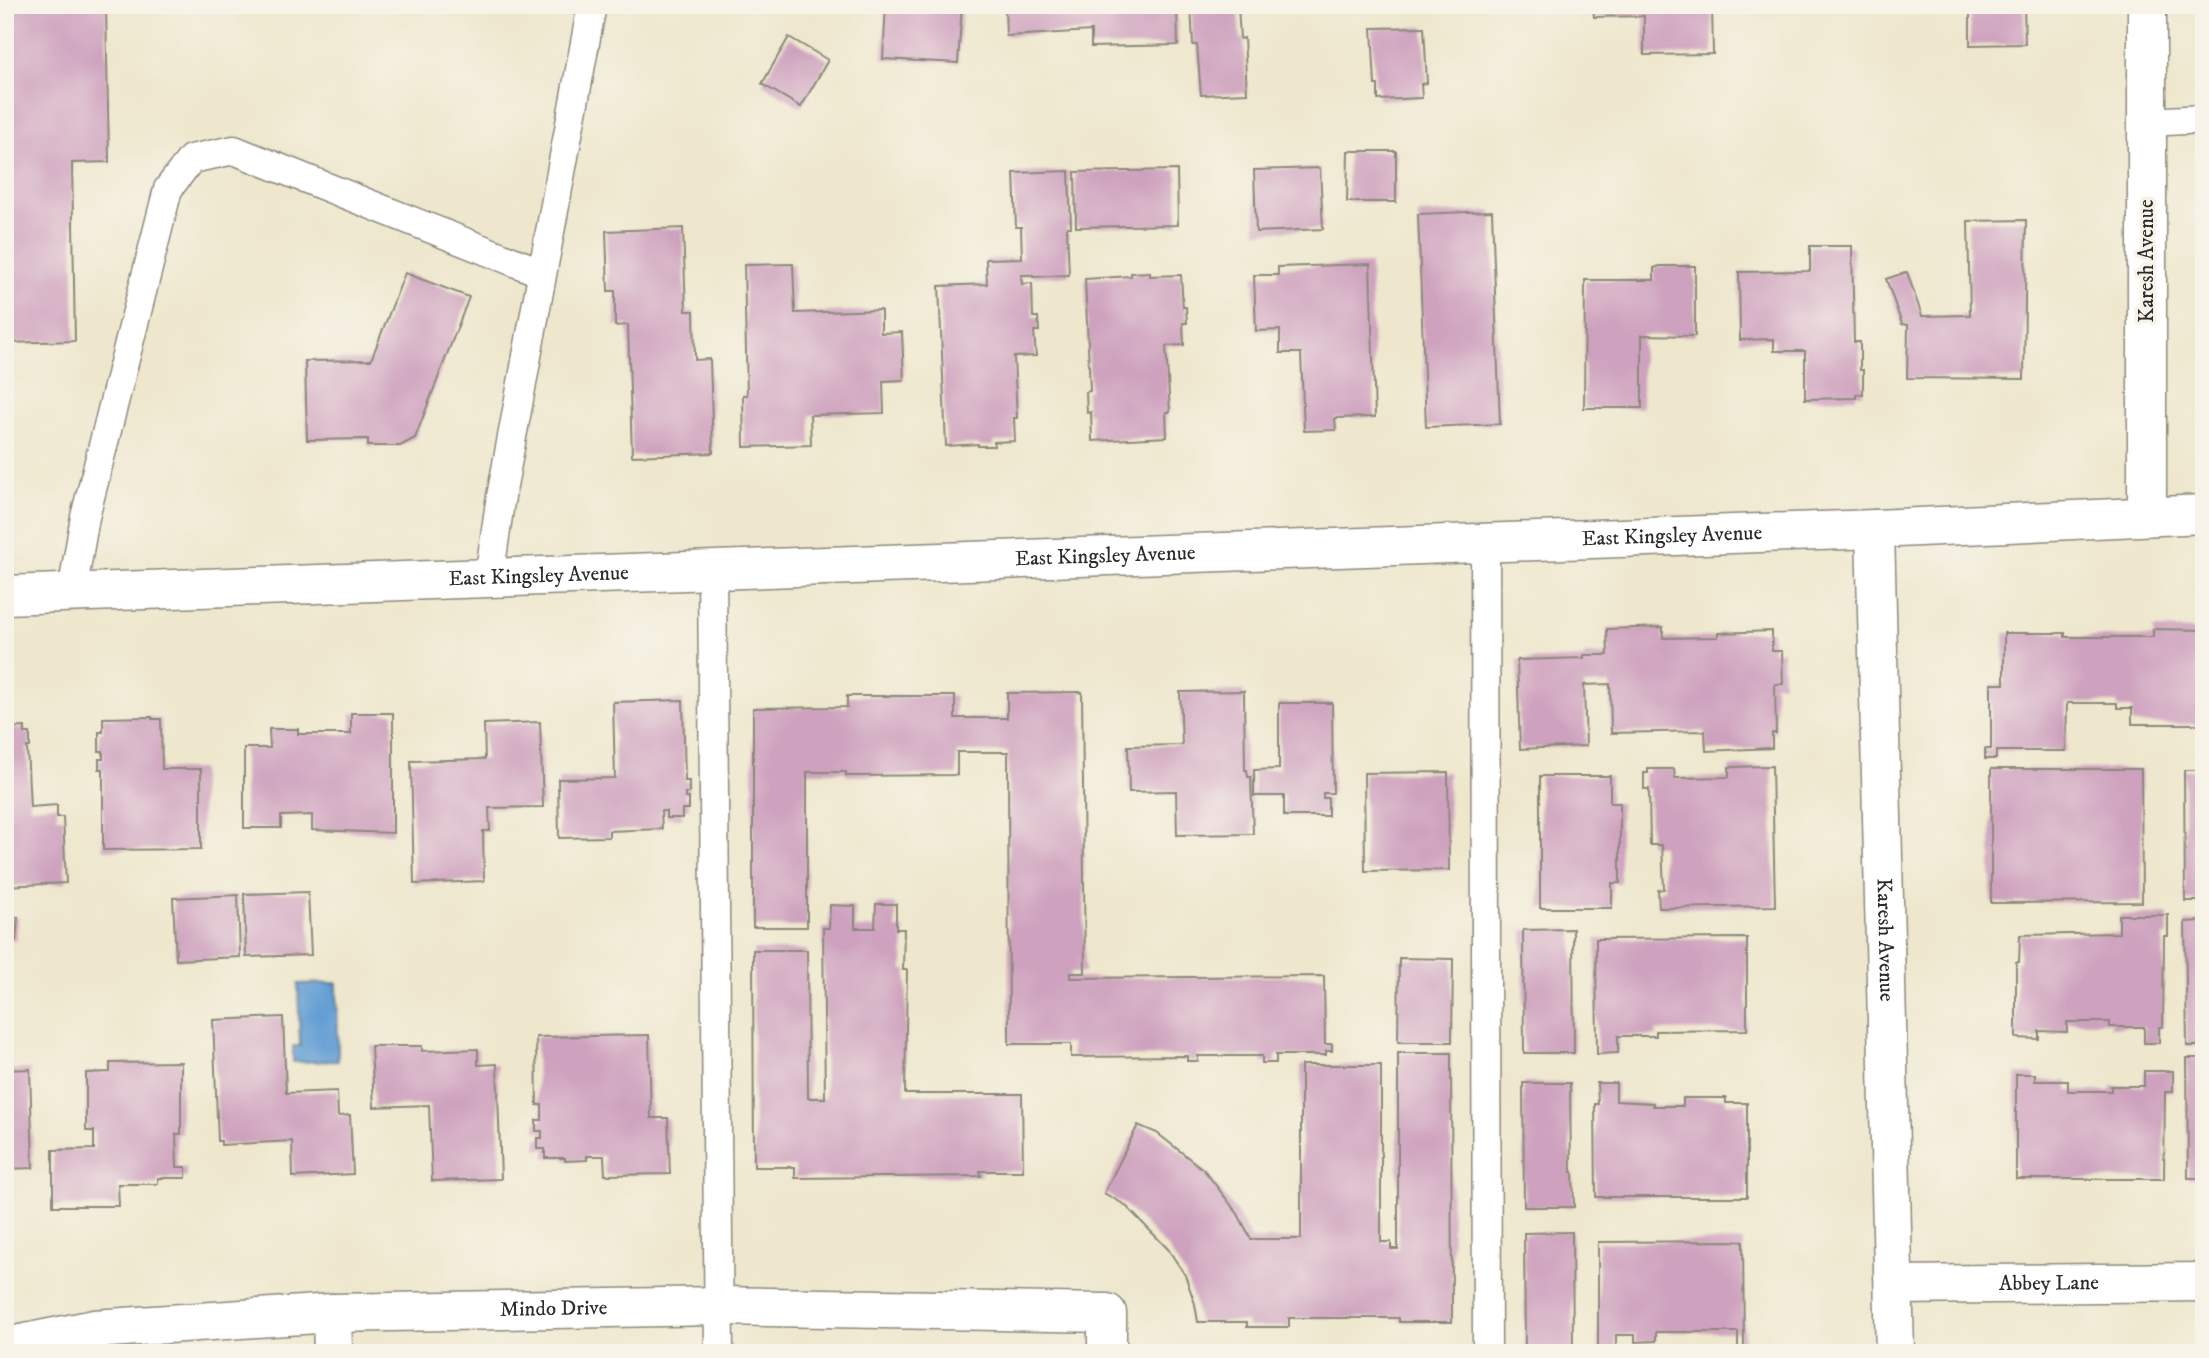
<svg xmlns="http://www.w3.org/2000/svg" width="2209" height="1358" font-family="'IM FELL DW Pica',serif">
<rect width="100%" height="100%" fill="#f7f3e8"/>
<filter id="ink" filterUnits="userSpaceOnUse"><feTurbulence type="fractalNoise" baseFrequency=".0143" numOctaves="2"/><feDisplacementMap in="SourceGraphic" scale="14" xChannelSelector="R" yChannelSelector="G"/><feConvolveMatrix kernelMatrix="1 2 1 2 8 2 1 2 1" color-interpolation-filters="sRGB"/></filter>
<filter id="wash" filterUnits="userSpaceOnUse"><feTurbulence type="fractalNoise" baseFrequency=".00686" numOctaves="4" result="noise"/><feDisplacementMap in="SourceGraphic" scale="28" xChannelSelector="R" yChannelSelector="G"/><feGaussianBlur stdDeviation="1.57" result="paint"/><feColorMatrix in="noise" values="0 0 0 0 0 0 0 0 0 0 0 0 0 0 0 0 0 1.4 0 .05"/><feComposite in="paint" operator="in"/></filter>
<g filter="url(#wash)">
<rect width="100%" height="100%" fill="#eee7cd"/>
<polygon fill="#639ed3" stroke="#47647f" stroke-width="2" points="337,983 338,1061 293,1062 293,1046 300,1046 298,984"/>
<g id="blocks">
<g fill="#cea1be">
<polygon points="5,5 106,5 109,162 72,163 75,341 5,343"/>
<polygon points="886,5 962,5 958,63 883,59"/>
<polygon points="1005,5 1177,5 1178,45 1091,47 1091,31 1006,36"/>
<polygon points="1191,5 1238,5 1240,39 1244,38 1247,93 1201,95 1197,45 1193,45"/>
<polygon points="1593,5 1712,5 1713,54 1644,55 1644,16 1594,17"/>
<polygon points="1970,5 2024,5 2025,44 1970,45"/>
<polygon points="1424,27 1427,83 1421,84 1422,98 1378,100 1378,85 1375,85 1372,28"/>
<polygon points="789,37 828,60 801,107 762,84"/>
<polygon points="1348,151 1396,151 1396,202 1347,202"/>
<polygon points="1320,168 1323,229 1256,232 1254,170"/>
<polygon points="1177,170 1178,225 1076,227 1075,172"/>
<polygon points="1069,171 1071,227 1067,227 1069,275 1033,277 1033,275 1021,275 1022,284 1032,283 1033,317 1038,317 1039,331 1034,331 1036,356 1014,357 1017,418 1014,418 1015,441 994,442 994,446 978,446 978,444 946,446 939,286 987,284 986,259 1022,258 1021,227 1016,227 1014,173"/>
<polygon points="1492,211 1500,424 1426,427 1418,214"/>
<polygon points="2026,220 2024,379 1907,378 1908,325 1902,324 1886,279 1907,272 1922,316 1970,315 1968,221"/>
<polygon points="683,228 686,311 694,311 695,360 710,359 713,453 632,456 628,325 615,326 615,291 608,291 606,231"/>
<polygon points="1810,246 1852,246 1854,342 1860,342 1860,370 1863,370 1863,394 1856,394 1856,398 1805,399 1805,351 1774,351 1774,339 1740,340 1739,272 1810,271"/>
<polygon points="793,264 795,313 881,310 881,333 902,332 904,380 883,381 884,413 810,415 811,445 744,447 743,395 747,395 744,265"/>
<polygon points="1370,264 1375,417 1335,418 1336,430 1304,431 1301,353 1280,353 1280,330 1256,331 1254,275 1278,275 1278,267"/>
<polygon points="1660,266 1695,266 1695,336 1642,335 1642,408 1584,408 1585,280 1654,280 1654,268"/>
<polygon points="1150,272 1150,276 1181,275 1183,307 1186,307 1187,323 1183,323 1184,345 1166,346 1170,412 1166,412 1167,437 1092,441 1091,412 1087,413 1086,392 1090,391 1085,279 1131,276 1131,273"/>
<polygon points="405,273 469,297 415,438 400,446 368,446 368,439 307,440 305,361 371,360"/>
<polygon points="1663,627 1663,638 1718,637 1718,633 1772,631 1772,651 1782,651 1783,684 1775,684 1776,733 1772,733 1772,748 1706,751 1705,731 1611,733 1610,684 1584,685 1586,746 1520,749 1517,660 1584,658 1584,655 1608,655 1607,629"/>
<polygon points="2153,629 2204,630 2204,724 2132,724 2132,708 2117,708 2117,703 2067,703 2066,751 1996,751 1996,759 1985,759 1985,749 1991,749 1991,684 2004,684 2004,633 2065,633 2065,637 2153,637"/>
<polygon points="1244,691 1245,770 1247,770 1248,777 1251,777 1253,834 1177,835 1176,791 1129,792 1128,746 1182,745 1180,692"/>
<polygon points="1082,692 1085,973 1070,973 1070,978 1324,976 1325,1044 1332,1044 1332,1051 1326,1051 1326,1055 1276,1055 1276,1063 1262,1063 1262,1056 1198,1056 1198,1061 1187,1061 1187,1056 1071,1057 1071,1044 1009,1044 1008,752 957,752 957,775 846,776 846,772 807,772 807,927 753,927 753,708 847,707 847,696 955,696 955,718 1007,718 1007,693"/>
<polygon points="683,700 685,781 689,781 689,793 685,793 685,798 689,798 689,809 682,809 682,818 666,818 666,811 661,811 662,829 609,831 609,837 559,838 558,779 615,778 613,702"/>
<polygon points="1279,703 1332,703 1333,793 1323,793 1323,798 1328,798 1328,816 1284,816 1284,796 1254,796 1254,770 1279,769"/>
<polygon points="351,713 393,713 393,833 312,830 312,815 281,816 281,828 244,828 244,748 270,748 269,729 298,729 298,734 351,734"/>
<polygon points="152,717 152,719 161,719 162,769 201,769 201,849 103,850 103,769 99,769 99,759 103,759 103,751 99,751 99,732 103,732 103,718"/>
<polygon points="540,722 543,807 489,808 490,831 483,831 484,881 414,884 411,761 485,759 484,724"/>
<polygon points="25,727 25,733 30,733 30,747 27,747 30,807 57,805 57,817 63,817 66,883 5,886 5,728"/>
<polygon points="1772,766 1775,906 1659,908 1658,890 1664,889 1662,845 1650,845 1649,789 1644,789 1644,773 1648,773 1648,769 1674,769 1675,778 1729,777 1729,767"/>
<polygon points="1991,769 2141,769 2142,902 1991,903"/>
<polygon points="2184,770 2204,770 2204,901 2185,901"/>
<polygon points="1448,772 1449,870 1365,871 1364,773"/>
<polygon points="1540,776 1610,776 1610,803 1620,803 1620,883 1612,883 1612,908 1540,908"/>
<polygon points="308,892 311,955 246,957 244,894"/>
<polygon points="238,895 240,957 176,960 173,898"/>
<polygon points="876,904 896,904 896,929 904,929 903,970 907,970 905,1094 1022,1094 1023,1171 980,1171 981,1176 795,1178 795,1167 754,1167 753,950 807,950 808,1098 825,1098 823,928 829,928 830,905 855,906 855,928 875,928"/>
<polygon points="5,913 9,913 10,917 18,917 16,940 10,939 11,967 5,967"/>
<polygon points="2119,915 2168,915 2168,936 2164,936 2163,1027 2159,1027 2159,1043 2144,1043 2144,1027 2110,1027 2110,1022 2067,1022 2067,1032 2039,1031 2039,1039 2016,1038 2016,962 2019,962 2020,935 2119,933"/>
<polygon points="2204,921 2204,1046 2187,1046 2185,922"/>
<polygon points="1573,929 1574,1053 1524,1053 1523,930"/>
<polygon points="1747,938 1747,1030 1656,1031 1656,1036 1618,1036 1618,1053 1597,1054 1596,939"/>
<polygon points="1399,958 1453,959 1452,1042 1398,1042"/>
<polygon points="283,1017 286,1093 337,1091 338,1116 350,1115 353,1174 293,1177 292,1141 221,1145 221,1141 218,1141 213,1020"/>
<polygon points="649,1035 651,1118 668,1118 670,1174 605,1175 604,1156 587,1156 587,1160 565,1161 565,1158 545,1158 545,1149 537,1149 537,1138 542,1138 542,1131 536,1131 536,1120 542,1120 542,1105 537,1105 536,1037"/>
<polygon points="371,1046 422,1046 422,1051 478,1049 478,1065 497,1064 501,1179 432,1181 429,1105 374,1107"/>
<polygon points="1398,1053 1451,1053 1452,1322 1399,1322 1399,1318 1289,1318 1289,1327 1247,1327 1247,1322 1198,1322 1195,1304 1185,1275 1168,1249 1125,1205 1104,1193 1138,1125 1157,1133 1204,1170 1238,1214 1251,1239 1301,1239 1301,1065 1381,1065 1381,1242 1391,1242 1391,1249 1398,1249"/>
<polygon points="2187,1058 2204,1058 2204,1178 2188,1178"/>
<polygon points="181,1062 181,1134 176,1134 177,1167 186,1167 186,1178 158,1178 158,1184 118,1184 119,1206 53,1206 53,1150 94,1149 94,1131 86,1131 86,1073 110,1072 110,1063"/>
<polygon points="30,1069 33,1168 5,1169 5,1070"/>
<polygon points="2144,1071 2173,1071 2173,1092 2165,1092 2164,1179 2016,1179 2016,1074 2035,1074 2035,1081 2068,1081 2068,1091 2111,1091 2111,1086 2144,1086"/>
<polygon points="1523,1083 1570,1083 1571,1172 1573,1172 1574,1207 1524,1207"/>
<polygon points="1597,1083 1616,1083 1616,1101 1653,1103 1653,1106 1683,1106 1683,1098 1726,1098 1726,1103 1747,1103 1747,1197 1596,1197 1595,1104 1598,1104"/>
<polygon points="1572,1232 1573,1353 1525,1353 1524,1233"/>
<polygon points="1743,1241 1744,1353 1738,1353 1738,1332 1656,1332 1656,1341 1635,1342 1635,1335 1616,1335 1616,1353 1598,1353 1598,1242"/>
</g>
</g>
</g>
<g filter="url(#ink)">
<use href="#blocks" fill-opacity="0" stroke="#8c897c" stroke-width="2"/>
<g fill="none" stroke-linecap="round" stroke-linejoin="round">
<defs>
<g id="service">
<polyline points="2147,122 2204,119"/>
<polyline points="1485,542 1487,1353"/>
<polyline points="712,570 719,1353"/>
<polyline points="489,578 500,502 592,5"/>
<polyline points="72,592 85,517 168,189 191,159 234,150 542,273"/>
</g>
<g id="minor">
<polyline points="2147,5 2147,516"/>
<path id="s1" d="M1875 529 1895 1353"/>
<path id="s2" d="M1895 1285 2204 1282"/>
<polyline points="332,1313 333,1353"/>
<path id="s3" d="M5 1347 94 1329 332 1313 719 1306 1107 1313V1353"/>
</g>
<g id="tertiary">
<path id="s4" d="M5 595 1875 529 2204 514"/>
</g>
</defs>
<use href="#service" stroke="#8c897c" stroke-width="31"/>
<use href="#minor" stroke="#8c897c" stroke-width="41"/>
<use href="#tertiary" stroke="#8c897c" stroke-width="41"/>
<use href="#service" stroke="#fff" stroke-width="28"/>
<use href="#minor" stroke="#fff" stroke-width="38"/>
<use href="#tertiary" stroke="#fff" stroke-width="38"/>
</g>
</g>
<g text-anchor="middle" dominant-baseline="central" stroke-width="7" stroke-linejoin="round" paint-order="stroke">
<g font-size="21" fill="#2b2b2b" stroke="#f7f3e8">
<text transform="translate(2147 261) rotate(-90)">Karesh Avenue</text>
<text stroke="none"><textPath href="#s4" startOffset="1668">East Kingsley Avenue</textPath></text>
<text stroke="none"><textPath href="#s4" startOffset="1101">East Kingsley Avenue</textPath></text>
<text stroke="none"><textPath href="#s4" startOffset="534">East Kingsley Avenue</textPath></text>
<text stroke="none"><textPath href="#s1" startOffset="411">Karesh Avenue</textPath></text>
<text stroke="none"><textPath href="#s2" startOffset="154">Abbey Lane</textPath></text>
<text stroke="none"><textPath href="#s3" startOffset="551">Mindo Drive</textPath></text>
</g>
</g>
<rect width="2209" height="1358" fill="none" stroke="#f7f3e8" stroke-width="28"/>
</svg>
